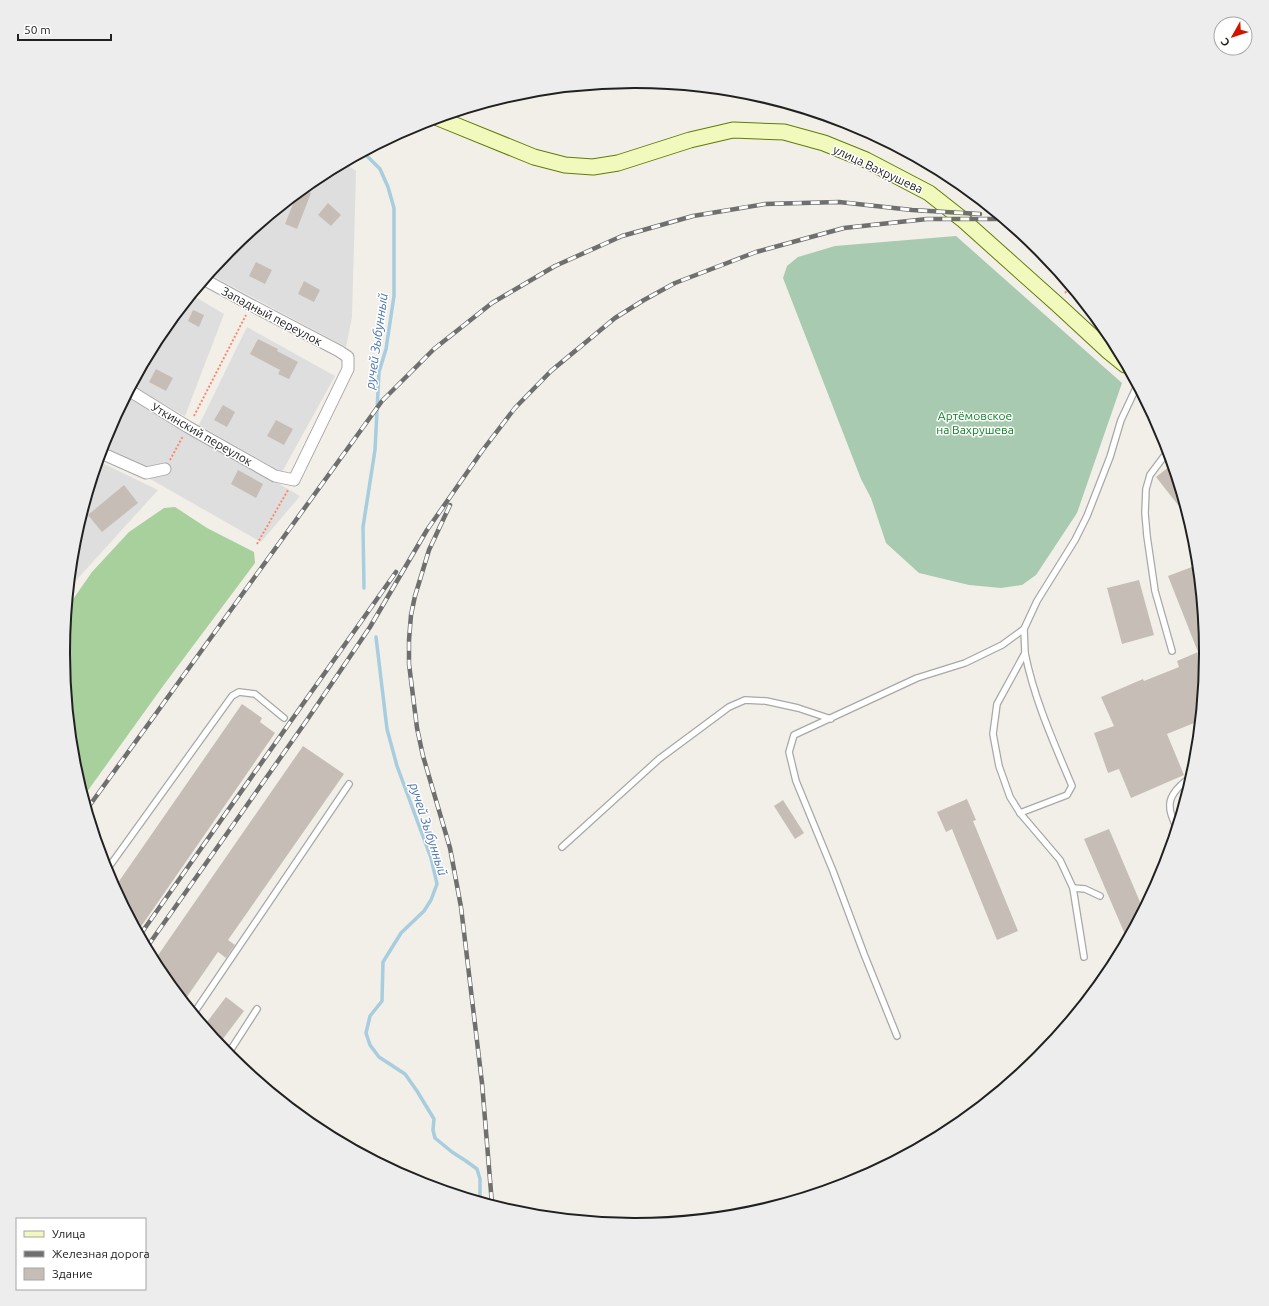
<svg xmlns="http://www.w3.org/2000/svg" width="1269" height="1306" font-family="Ubuntu,sans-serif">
<rect width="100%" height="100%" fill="#f1efe7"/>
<g fill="#dfdede">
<polygon points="345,163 356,171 352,317 346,347 209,274 231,249 317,178"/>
<polygon points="192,295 224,314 185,416 132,386 159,335"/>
<polygon points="247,327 335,376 282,472 199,425"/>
<polygon points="127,396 300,496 261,542 101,451 107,434"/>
<polygon points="98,461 158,490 69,588 74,541"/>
</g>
<polygon fill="#a7d09c" points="175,507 207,528 254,552 255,563 163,686 84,796 74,764 63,653 67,609 69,605 92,572 129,532 164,508"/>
<polygon fill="#a8cab0" points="956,236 1122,383 1077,513 1036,575 1022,585 1001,588 969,585 919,573 886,543 871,498 861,479 783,278 787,266 798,257 835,246"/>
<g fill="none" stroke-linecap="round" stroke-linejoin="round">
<g stroke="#a8cdde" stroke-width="3.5">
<polyline points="364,153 380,169 388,187 394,208 394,296 386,349 379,372 375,450 363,527 364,588"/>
<polyline points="376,637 387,729 397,766 431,858 437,884 431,900 424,911 401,933 383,962 382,1001 370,1016 366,1033 370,1045 379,1057 405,1074 417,1091 434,1119 433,1130 435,1138 452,1152 466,1161 477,1169 480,1179 480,1200"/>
</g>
</g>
<g fill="#c6beb6">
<polygon points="303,189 311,193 297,229 285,224 297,194"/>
<polygon points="328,203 341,215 331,226 318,215"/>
<polygon points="256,262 272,270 265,284 249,276"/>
<polygon points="304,281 320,290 314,302 298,294"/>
<polygon points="193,310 204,315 199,327 188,321"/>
<polygon points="258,339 278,349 277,351 298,362 289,379 278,374 280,370 250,354"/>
<polygon points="156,369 173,378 166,391 149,382"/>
<polygon points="223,405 235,412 227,427 214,420"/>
<polygon points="276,420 293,429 284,445 267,436"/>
<polygon points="1170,466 1174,471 1186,515 1156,477"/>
<polygon points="238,470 263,484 256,498 231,484"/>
<polygon points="124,485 138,503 102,532 88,515"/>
<polygon points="1197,565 1206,653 1199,721 1167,734 1184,775 1131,798 1119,769 1108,773 1094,733 1114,726 1101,697 1143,679 1144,681 1179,667 1177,661 1198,652 1168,576"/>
<polygon points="1139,580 1154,635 1122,644 1107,588"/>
<polygon points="242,704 262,718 260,722 275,733 138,931 115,887"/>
<polygon points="303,746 344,774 228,940 235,945 226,958 218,952 184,1001 159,970 154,961"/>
<polygon points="967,799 976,820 973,821 1018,931 997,940 952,829 946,832 937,812"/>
<polygon points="783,800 804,833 795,839 774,806"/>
<polygon points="1109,829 1143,909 1127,939 1084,839"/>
<polygon points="226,997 244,1011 219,1044 204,1026"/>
</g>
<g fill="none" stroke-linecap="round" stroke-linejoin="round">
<defs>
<g id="lane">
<polyline points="1168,451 1150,475 1146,489 1145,513 1147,536 1155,591 1172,651"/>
<path d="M1020 813 1067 795 1072 786C1054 743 1034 699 1025 653"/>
<path d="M1176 827C1174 821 1170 814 1170 808 1168 795 1181 784 1191 777"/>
<polyline points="562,847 659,759 729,707 745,700 766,701 798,708 831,719"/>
<polyline points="106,871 232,696 239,692 255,694 284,718"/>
<polyline points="1073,888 1084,957"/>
<polyline points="1100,896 1085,889 1073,888 1060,860 1020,813 1010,797 999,766 993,734 997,704 1025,653 1024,629 1037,601 1075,540 1087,516 1110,457 1121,420 1137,386"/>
<polyline points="194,1013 349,784"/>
<polyline points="897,1036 864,954 833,871 796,781 789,752 794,735 917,678 965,663 1002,645 1024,629"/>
<polyline points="228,1054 257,1009"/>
</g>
<g id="street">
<polyline points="130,391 188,427 275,476 294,480 348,369 348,357 339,351 251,305 205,280"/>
<polyline points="101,453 146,473 165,469"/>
</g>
<polyline id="secondary" points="438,118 534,157 565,165 593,167 618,163 690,140 733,130 784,132 824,143 866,160 929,193 962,219 1057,304 1109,352 1125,365"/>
</defs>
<use href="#lane" stroke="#a8a8a8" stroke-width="8"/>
<use href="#street" stroke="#a8a8a8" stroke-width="13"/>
<use href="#secondary" stroke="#637b05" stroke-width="17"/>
<g stroke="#fa8a6f" stroke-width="2" stroke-dasharray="2 2" stroke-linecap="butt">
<polyline points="1065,293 1070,287"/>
<polyline points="194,416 246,315"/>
<polyline points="170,460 183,436"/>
<polyline points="257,544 288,490"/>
</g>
<use href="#lane" stroke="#fff" stroke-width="5.5"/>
<use href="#street" stroke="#fff" stroke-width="11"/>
<use href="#secondary" stroke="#f1fabc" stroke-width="15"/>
<defs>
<g id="rail">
<polyline points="853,125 858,128"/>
<polyline points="450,505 429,550 415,596 411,615 409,640 409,664 417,728 423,756 450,848 461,907 482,1083 492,1204"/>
<polyline points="87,809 382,401 434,349 492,303 555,266 622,236 693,216 765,204 839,202 912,210 980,214"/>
<polyline points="140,935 396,572"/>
<polyline points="147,947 307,720 370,627 427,530 482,451 515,408 551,371 615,318 644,300 675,283 756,252 844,228 927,219 1002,219"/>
</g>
</defs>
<use href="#rail" stroke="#6f6f6f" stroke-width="4.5"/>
<use href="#rail" stroke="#fff" stroke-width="3" stroke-dasharray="9" stroke-linecap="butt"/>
</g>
<g text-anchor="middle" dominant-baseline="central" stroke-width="3" stroke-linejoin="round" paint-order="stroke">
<g font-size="12" fill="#212121" stroke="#fff">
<text transform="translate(878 169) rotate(25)">улица Вахрушева</text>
<text transform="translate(272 316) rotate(28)">Западный переулок</text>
<text transform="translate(202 434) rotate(30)">Уткинский переулок</text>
</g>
<g font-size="12" fill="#0c8220" stroke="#fff">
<text x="975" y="415">Артёмовское<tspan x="975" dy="14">на Вахрушева</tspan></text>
</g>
<g font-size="13" font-style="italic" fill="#4c75b2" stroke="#fff">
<text transform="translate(376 341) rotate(-82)">ручей Зыбунный</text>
<text transform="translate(429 829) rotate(72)">ручей Зыбунный</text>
</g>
</g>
<path d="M0 0H1269V1306H0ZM634 88H635A564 564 0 0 1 1199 652V654A564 564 0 0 1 635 1218H634A564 564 0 0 1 70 654V652A564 564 0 0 1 634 88Z" fill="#ededed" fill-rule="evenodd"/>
<path fill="none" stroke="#212121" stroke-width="2" d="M634 88H635A564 564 0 0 1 1199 652V654A564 564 0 0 1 635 1218H634A564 564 0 0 1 70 654V652A564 564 0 0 1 634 88Z"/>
<rect x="16" y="1218" width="130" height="72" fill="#ffffff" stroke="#a6a6a6"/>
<rect x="24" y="1231" width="20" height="6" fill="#f1fabc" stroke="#a6a6a6"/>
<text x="52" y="1238" font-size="12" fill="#212121">Улица</text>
<rect x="24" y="1251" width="20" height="6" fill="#6f6f6f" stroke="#a6a6a6"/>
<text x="52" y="1258" font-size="12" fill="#212121">Железная дорога</text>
<rect x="24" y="1268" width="20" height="12" fill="#c6beb6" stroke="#a6a6a6"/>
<text x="52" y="1278" font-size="12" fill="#212121">Здание</text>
<g transform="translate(1233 36) rotate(231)"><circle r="19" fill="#ffffff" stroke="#a6a6a6"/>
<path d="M0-3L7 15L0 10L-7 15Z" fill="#d11300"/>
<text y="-6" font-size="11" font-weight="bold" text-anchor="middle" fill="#212121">С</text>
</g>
<path d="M18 34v6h93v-6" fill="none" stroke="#212121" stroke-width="2"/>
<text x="24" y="34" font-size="12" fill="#212121" stroke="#ffffff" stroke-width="3" paint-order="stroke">50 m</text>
</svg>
